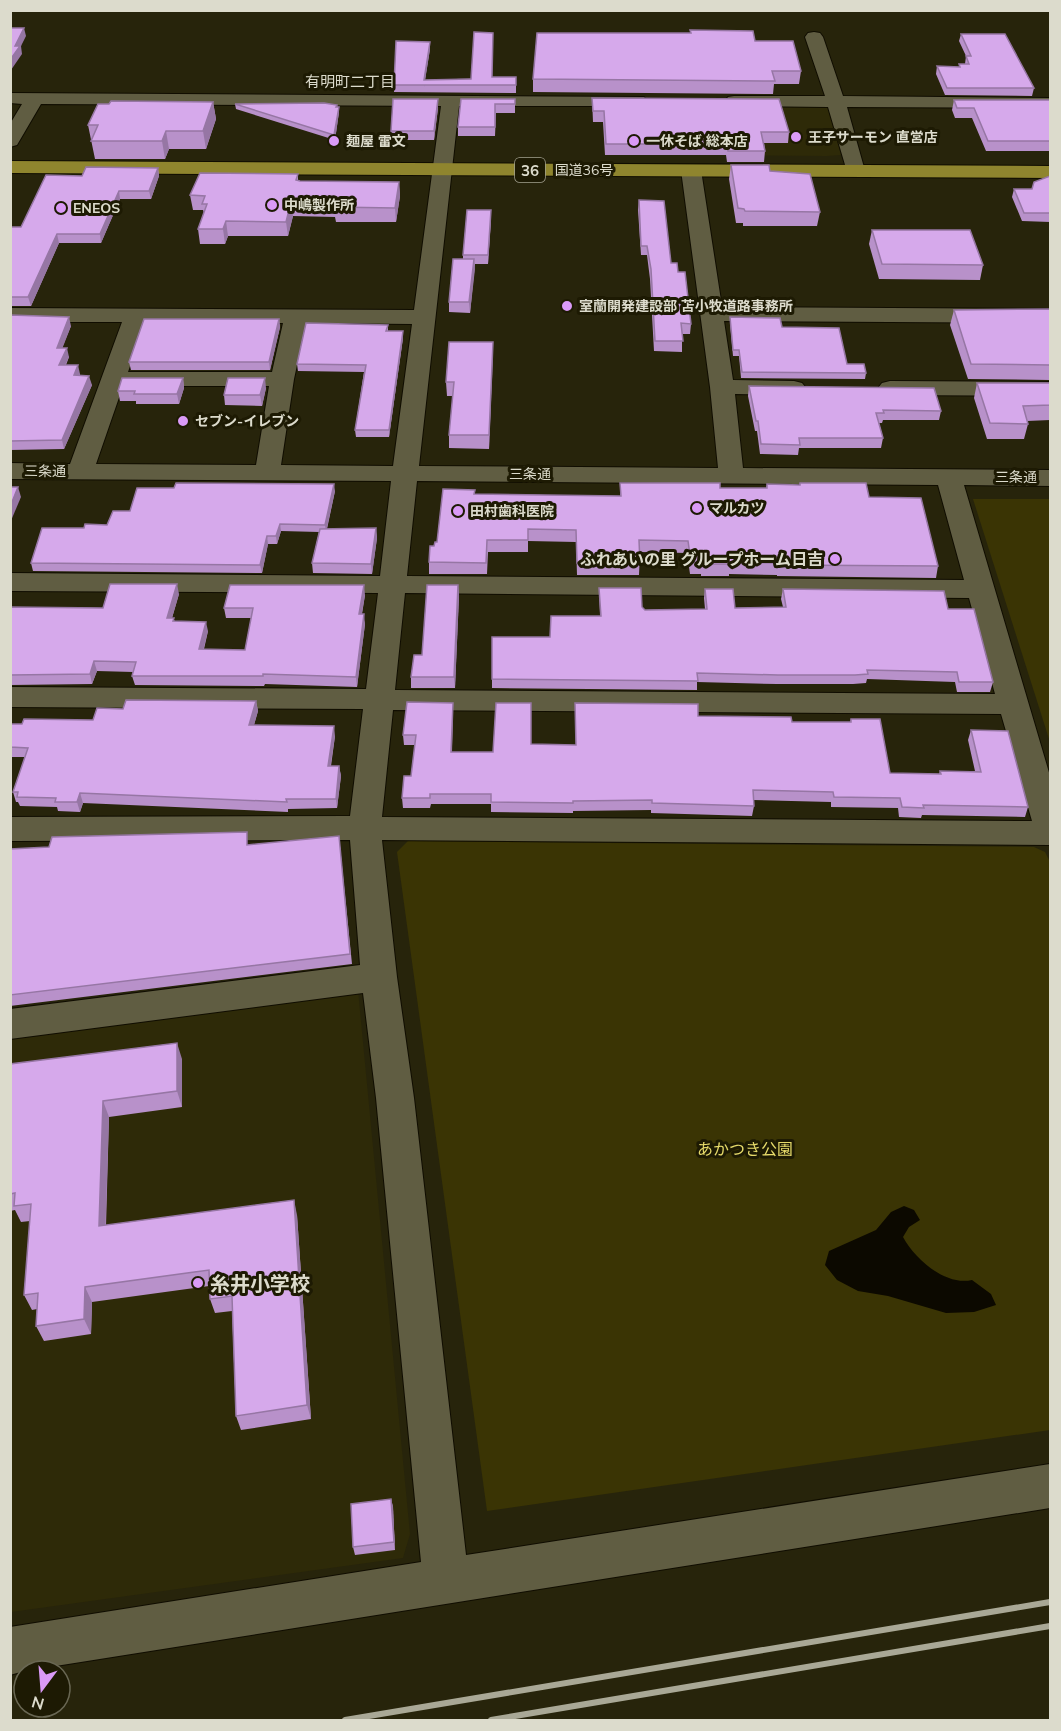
<svg xmlns="http://www.w3.org/2000/svg" width="1061" height="1731" font-family="Mulish,'Noto Sans JP',sans-serif">
<rect width="100%" height="100%" fill="#27240b"/>
<g fill="#2e2a08">
<polygon points="658,104 829,107 841,155 827,156 665,155"/>
<polygon points="358,990 410,1534 403,1558 11,1612 10,1032"/>
</g>
<g fill="#3a3404">
<polygon points="973,499 1050,499 1050,742"/>
<polygon points="408,841 1034,847 1045,852 1050,862 1050,1430 487,1511 397,852"/>
</g>
<path fill="#0c0900" d="M904 1206 914 1210 920 1220 909 1227 903 1237C915 1259 945 1286 972 1280L991 1294 996 1305 974 1312 946 1313 888 1296 858 1291 837 1280 825 1265 829 1251 876 1230 891 1212Z"/>
<g fill="none" stroke-linecap="round" stroke-linejoin="round">
<defs>
<g id="minor">
<polygon points="814,32 820,33 823,37 843,96 1050,98 1050,108 847,107 865,171 862,175 848,175 828,107 734,106 728,105 725,101 728,97 734,96 825,96 805,37 808,33"/>
<path d="M10 93 644 97 647 101 644 105 638 106H459L419 466 718 468 710 387 681 170 684 166H698L701 170 722 307 1050 309V323L724 321 733 380 794 381 802 383 806 388 802 393 794 395 735 394 743 468 1050 470V486L964 485 1050 776V845L382 840 397 977 414 1098 466 1555 1050 1464V1508L24 1671 10 1675V1627L421 1562 376 1098 363 993 10 1039V1009L360 965 350 840 10 841V817L350 816 363 709 10 707V687L366 689 378 593 10 591V573L380 576 391 481 10 479V463L70 464 122 322H10V308L414 310 441 106 41 104 17 145 10 147V124L22 104 10 103ZM145 322 283 323 272 372H128ZM306 323 412 324 393 466 281 465 294 379ZM123 386H269L256 465 96 464ZM417 481 938 485 964 580 407 576ZM405 593 969 598 995 694 395 690ZM393 710 1001 714 1032 821 382 817Z"/>
<polygon points="890,381 1050,382 1050,396 890,395 882,393 878,388 882,383"/>
</g>
<polygon id="highway" points="10,161 1050,166 1050,178 10,173"/>
</defs>
<use href="#minor" stroke="#100d00" stroke-width="2"/>
<use href="#highway" stroke="#100d00" stroke-width="2"/>
<use href="#minor" fill="#605d42" fill-rule="evenodd"/>
<use href="#highway" fill="#8f852e" fill-rule="evenodd"/>
<g stroke="#a9a896" stroke-width="6">
<polyline points="345,1720 1050,1602"/>
<polyline points="491,1720 1050,1626"/>
</g>
</g>
<g fill="#b891ca">
<polygon points="961,34 1034,88 1032,96 945,95 936,74 937,66 959,67 959,64 965,64 966,56 959,41"/>
<polygon points="755,41 801,71 799,84 774,84 773,94 533,92 533,79"/>
<polygon points="430,42 430,49 425,80 516,77 516,93 394,92 394,85"/>
<polygon points="592,98 789,132 788,143 764,143 765,151 764,162 727,162 726,155 605,155 603,122 593,122"/>
<polygon points="461,99 515,99 515,113 496,113 495,136 458,136 458,127"/>
<polygon points="954,100 1050,100 1050,151 986,151 972,118 955,118 952,110"/>
<polygon points="213,102 216,119 206,149 169,149 165,159 95,159 88,125"/>
<polygon points="235,104 337,105 339,112 335,140 236,109"/>
<polygon points="438,108 434,140 392,140 391,131"/>
<polygon points="731,165 770,171 820,212 817,226 743,226 743,223 736,223 729,179"/>
<polygon points="158,168 159,176 151,199 120,199 101,243 59,243 31,306 10,306 10,227 21,227 82,176"/>
<polygon points="298,174 298,180 300,181 399,182 400,196 396,222 336,222 335,217 293,216 288,236 228,236 225,244 200,244 198,229 204,213 203,210 193,210 190,195"/>
<polygon points="1050,176 1050,222 1022,221 1012,197 1014,189 1032,189"/>
<polygon points="639,200 671,263 678,272 691,324 690,334 682,334 682,352 654,351 650,279 647,255 641,255 638,210"/>
<polygon points="491,219 488,264 475,264 470,313 449,312 449,302 463,259 463,255"/>
<polygon points="872,230 983,265 980,280 879,279 869,244"/>
<polygon points="1050,309 1050,380 968,379 950,325 954,310"/>
<polygon points="10,315 71,326 62,348 69,357 66,365 80,374 80,376 92,385 64,449 10,450"/>
<polygon points="730,317 782,327 847,364 866,373 865,379 741,378 739,356 733,356 730,323"/>
<polygon points="279,319 280,327 270,370 131,370 129,362"/>
<polygon points="388,325 388,331 403,331 403,338 389,437 356,437 355,430 364,372 298,371 297,364"/>
<polygon points="493,342 489,449 449,448 449,435 453,396 447,396 446,382"/>
<polygon points="183,378 184,388 179,404 136,404 136,401 120,401 118,391"/>
<polygon points="977,383 1050,383 1050,420 1027,421 1028,424 1024,439 987,439 974,398"/>
<polygon points="749,386 941,411 939,420 883,420 882,423 879,423 883,438 881,448 799,448 798,455 760,454 757,431 755,431 748,396"/>
<polygon points="266,388 262,406 225,405 224,395"/>
<polygon points="620,483 720,488 766,488 767,484 799,485 800,483 869,497 938,566 936,578 777,576 777,575 729,574 729,576 701,576 701,574 690,574 687,553 640,552 639,575 577,575 576,542 528,541 528,552 488,552 487,574 429,574 429,562 434,546 475,490 475,494 620,496"/>
<polygon points="335,491 327,529 376,528 377,538 372,574 313,573 312,563 319,532 281,531 277,544 268,544 262,573 33,571 31,563 107,525 130,511"/>
<polygon points="458,585 459,596 455,688 411,688 411,677"/>
<polygon points="599,588 642,607 645,610 705,609 704,598 705,589 735,608 783,607 781,599 783,589 948,609 993,682 990,692 957,692 955,682 867,679 866,683 853,684 777,684 697,682 697,690 492,688 492,637 550,637 600,616"/>
<polygon points="179,594 172,618 175,621 208,631 204,649 245,650 251,618 226,618 224,608 365,595 362,614 365,624 357,687 265,684 264,686 135,685 132,676 133,672 97,671 92,684 10,685 10,607 103,608"/>
<polygon points="256,701 258,711 254,725 335,736 331,766 339,766 341,776 337,808 288,809 288,812 83,803 80,812 58,811 57,807 20,806 18,802 16,802 13,792 25,757 10,757 10,724 22,724 93,720 123,709"/>
<polygon points="453,703 453,713 452,752 493,752 531,744 576,745 575,703 698,716 792,722 850,722 851,719 890,773 939,774 940,771 975,771 968,740 971,730 1028,807 1025,817 922,815 921,818 899,817 898,808 831,807 831,802 753,800 754,806 752,816 651,813 651,810 573,811 573,813 491,812 491,804 431,804 430,808 403,808 402,798 411,776 415,745 404,745 403,735"/>
<polygon points="339,836 352,964 10,1006 10,849 249,845"/>
<polygon points="182,1059 182,1107 109,1117 106,1226 297,1215 311,1419 241,1430 236,1416 232,1311 215,1313 210,1299 209,1286 92,1302 91,1334 44,1341 36,1326 37,1309 32,1310 24,1295 30,1221 21,1222 15,1210 10,1211 10,1064"/>
<polygon points="391,1499 393,1507 395,1550 355,1555 353,1547"/>
</g>
<g fill="#9676a4">
<polygon points="24,28 26,36 21,46 22,54 11,70 12,75 10,77 10,60 15,46"/>
<polygon points="430,42 430,49 424,87 424,80"/>
<polygon points="438,99 438,108 434,140 434,131"/>
<polygon points="213,102 216,119 206,149 203,131"/>
<polygon points="339,107 339,112 335,140 334,135"/>
<polygon points="166,131 169,149 165,159 162,141"/>
<polygon points="158,168 159,176 151,199 149,191"/>
<polygon points="399,182 400,196 396,222 395,208"/>
<polygon points="119,191 120,199 101,243 100,234"/>
<polygon points="291,202 293,216 288,236 286,222"/>
<polygon points="491,210 491,219 488,264 488,255"/>
<polygon points="226,221 228,236 225,244 223,229"/>
<polygon points="57,234 59,243 31,306 28,297"/>
<polygon points="474,259 475,269 470,313 469,302"/>
<polygon points="69,317 71,326 59,357 57,348"/>
<polygon points="279,319 280,327 270,370 269,362"/>
<polygon points="403,331 403,338 389,437 389,430"/>
<polygon points="493,342 493,356 489,449 489,435"/>
<polygon points="67,348 69,357 61,374 59,365"/>
<polygon points="78,365 80,374 76,385 74,375"/>
<polygon points="89,376 92,385 64,449 62,440"/>
<polygon points="183,378 184,388 179,404 177,394"/>
<polygon points="265,378 266,388 262,406 260,395"/>
<polygon points="334,484 335,491 326,532 325,525"/>
<polygon points="18,487 21,497 10,523 10,507"/>
<polygon points="280,524 281,531 277,544 276,536"/>
<polygon points="376,528 377,538 372,574 371,564"/>
<polygon points="267,536 268,544 262,573 260,565"/>
<polygon points="177,584 179,594 169,628 167,618"/>
<polygon points="364,585 365,595 360,624 359,614"/>
<polygon points="458,585 459,596 455,688 454,677"/>
<polygon points="364,614 365,624 357,687 356,677"/>
<polygon points="206,622 208,631 201,659 199,649"/>
<polygon points="94,661 97,671 92,684 90,674"/>
<polygon points="256,701 258,711 251,735 249,725"/>
<polygon points="334,726 335,736 329,776 328,766"/>
<polygon points="339,766 341,776 337,808 336,799"/>
<polygon points="80,793 83,803 80,812 77,802"/>
<polygon points="177,1043 182,1059 182,1107 177,1091"/>
<polygon points="103,1101 109,1117 105,1242 99,1226"/>
<polygon points="294,1200 297,1215 311,1419 307,1405"/>
<polygon points="85,1287 92,1302 91,1334 84,1319"/>
<polygon points="391,1499 393,1507 395,1550 394,1542"/>
</g>
<g fill="#d6a9eb" stroke="#9676a4" stroke-width="1.5">
<polygon points="10,28 24,28 15,46 20,46 10,60"/>
<polygon points="690,30 753,31 755,41 793,41 801,71 772,71 775,81 533,79 537,33 691,33"/>
<polygon points="474,32 493,33 492,77 516,77 516,85 394,85 396,41 430,42 424,80 471,79"/>
<polygon points="961,34 1005,34 1034,88 947,88 937,66 960,67 959,64 969,64 966,56 971,56"/>
<polygon points="592,98 779,99 789,132 761,132 765,151 728,151 727,144 606,144 604,111 593,111"/>
<polygon points="393,99 438,99 434,131 391,131"/>
<polygon points="461,99 515,99 515,104 495,104 495,127 458,127"/>
<polygon points="954,100 1050,100 1050,141 988,141 974,108 957,108"/>
<polygon points="111,101 213,102 203,131 166,131 162,141 91,141 98,125 88,125 98,104 109,104"/>
<polygon points="324,103 337,105 336,107 339,107 334,135 235,104"/>
<polygon points="731,165 769,165 770,171 810,174 820,212 745,211 744,209 738,208"/>
<polygon points="86,167 158,168 149,191 119,191 100,234 57,234 28,297 10,297 10,227 21,227 46,175 82,176"/>
<polygon points="200,173 298,174 296,180 300,181 399,182 395,208 334,207 335,202 291,202 286,222 226,221 223,229 198,229 207,204 202,204 205,196 190,195"/>
<polygon points="1050,176 1050,213 1024,213 1014,189 1032,189 1034,182"/>
<polygon points="639,200 664,201 671,263 677,263 678,272 685,272 691,324 681,323 683,341 655,341 651,269 647,246 641,246"/>
<polygon points="467,210 491,210 488,255 463,255"/>
<polygon points="872,230 970,230 983,265 882,264"/>
<polygon points="453,259 474,259 469,302 449,302"/>
<polygon points="1050,309 1050,365 971,364 954,310"/>
<polygon points="10,315 69,317 57,348 67,348 59,365 78,365 74,375 89,376 62,440 10,441"/>
<polygon points="730,317 780,318 782,327 839,328 847,364 864,364 866,373 742,372 739,350 733,350"/>
<polygon points="144,319 279,319 269,362 129,362"/>
<polygon points="306,323 388,325 386,331 403,331 389,430 355,430 366,365 297,364"/>
<polygon points="449,342 493,342 489,435 449,435 454,382 446,382"/>
<polygon points="122,378 183,378 177,394 134,394 135,391 118,391"/>
<polygon points="228,378 265,378 260,395 224,395"/>
<polygon points="977,383 1050,383 1050,405 1023,406 1028,424 990,423"/>
<polygon points="749,386 934,388 941,411 883,410 884,413 876,413 883,438 799,438 800,445 761,444 758,421 756,421"/>
<polygon points="176,483 334,484 325,525 280,524 276,536 267,536 260,565 31,563 42,528 84,528 85,524 107,525 113,511 130,511 137,488 174,488"/>
<polygon points="620,483 720,483 720,488 767,488 767,484 800,485 800,483 866,483 869,497 921,498 938,566 779,565 779,563 730,562 730,564 702,564 702,562 691,562 688,541 639,540 640,564 577,563 576,530 528,529 528,540 487,540 486,563 429,562 430,546 434,546 435,542 437,542 443,489 475,490 474,494 621,496"/>
<polygon points="10,487 18,487 10,507"/>
<polygon points="376,528 371,564 312,563 320,529"/>
<polygon points="110,584 177,584 167,618 174,618 173,621 206,622 199,649 245,650 253,608 224,608 230,585 364,585 359,614 364,614 356,677 263,674 263,676 132,676 136,662 94,661 90,674 10,675 10,607 103,608"/>
<polygon points="427,585 458,585 454,677 411,677 414,655 422,655"/>
<polygon points="599,588 641,588 642,607 645,610 707,609 705,589 733,589 735,608 786,607 783,589 944,591 948,609 974,609 993,682 959,682 957,672 867,670 868,674 855,675 778,675 697,673 698,681 492,679 492,637 550,637 551,616 601,616"/>
<polygon points="126,700 256,701 249,725 334,726 328,766 339,766 336,799 286,799 287,802 80,793 77,802 55,802 56,798 17,797 18,792 13,792 28,748 10,747 10,724 22,724 24,719 93,720 97,708 123,709"/>
<polygon points="407,702 453,703 451,752 493,752 496,703 531,703 531,744 576,745 575,703 698,704 698,716 791,717 792,722 851,722 851,719 880,719 890,773 941,774 940,771 981,772 971,730 1008,731 1028,807 923,805 924,808 902,807 900,798 834,797 833,792 753,790 754,806 652,803 652,800 573,801 573,803 491,802 491,794 430,794 430,798 402,798 404,776 411,776 416,735 403,735"/>
<polygon points="247,832 247,845 339,836 350,954 10,995 10,849 49,847 52,837"/>
<polygon points="177,1043 177,1091 103,1101 99,1226 294,1200 307,1405 236,1416 232,1296 210,1299 209,1270 85,1287 84,1319 36,1326 38,1293 24,1295 31,1204 14,1206 15,1193 10,1194 10,1064"/>
<polygon points="391,1499 394,1542 353,1547 351,1504"/>
</g>
<g fill="#da9af7" stroke="#1d1a03" stroke-width="2">
<circle cx="796" cy="137" r="6"/>
<circle cx="334" cy="141" r="6"/>
<circle cx="634" cy="141" r="6"/>
<circle cx="272" cy="205" r="6"/>
<circle cx="61" cy="208" r="6"/>
<circle cx="567" cy="306" r="6"/>
<circle cx="183" cy="421" r="6"/>
<circle cx="697" cy="508" r="6"/>
<circle cx="458" cy="511" r="6"/>
<circle cx="835" cy="559" r="6"/>
<circle cx="198" cy="1283" r="6"/>
</g>
<g text-anchor="middle" dominant-baseline="central" stroke-width="6" stroke-linejoin="round" paint-order="stroke">
<g font-size="14" font-weight="bold" fill="#dcdbcc" stroke="#1d1a03" text-anchor="start">
<text x="808" y="137">王子サーモン 直営店</text>
<text x="346" y="141">麺屋 雷文</text>
<text x="646" y="141">一休そば 総本店</text>
<text x="284" y="205">中嶋製作所</text>
<text x="73" y="208">ENEOS</text>
<text x="579" y="306">室蘭開発建設部 苫小牧道路事務所</text>
<text x="195" y="421">セブン-イレブン</text>
<text x="709" y="508">マルカツ</text>
<text x="470" y="511">田村歯科医院</text>
</g>
<g font-size="14" fill="#dcdbcc" stroke="#1d1a03">
<text x="584" y="170">国道36号</text>
<text transform="translate(45 471) rotate(1)">三条通</text>
<text x="530" y="474">三条通</text>
<text x="1016" y="477">三条通</text>
</g>
<g font-size="15" fill="#dcdbcc" stroke="#1d1a03">
<text x="350" y="81">有明町二丁目</text>
</g>
<rect fill="#1d1a03" stroke="#a3a190" stroke-width="1.5" x="515" y="158" width="30" height="24" rx="4.5"/>
<g font-size="15" font-weight="bold" fill="#dcdbcc">
<text x="530" y="170">36</text>
</g>
<g font-size="16" font-weight="bold" fill="#dcdbcc" stroke="#1d1a03" text-anchor="end">
<text x="823" y="559">ふれあいの里 グループホーム日吉</text>
</g>
<g font-size="16" fill="#e6da6a" stroke="#1d1a03">
<text x="745" y="1149">あかつき公園</text>
</g>
<g font-size="20" font-weight="bold" fill="#dcdbcc" stroke="#1d1a03" text-anchor="start">
<text x="210" y="1283">糸井小学校</text>
</g>
</g>
<rect width="1061" height="1731" fill="none" stroke="#dcdbcc" stroke-width="24"/>
<g transform="translate(42 1689) rotate(196)"><circle r="28" fill="#1d1a03" stroke="#696753" stroke-width="1.5"/>
<path d="M0-4.5L10 22L0 15L-10 22Z" fill="#da9af7"/>
<text y="-9" font-size="16" font-weight="bold" text-anchor="middle" fill="#dcdbcc">N</text>
</g>
</svg>
